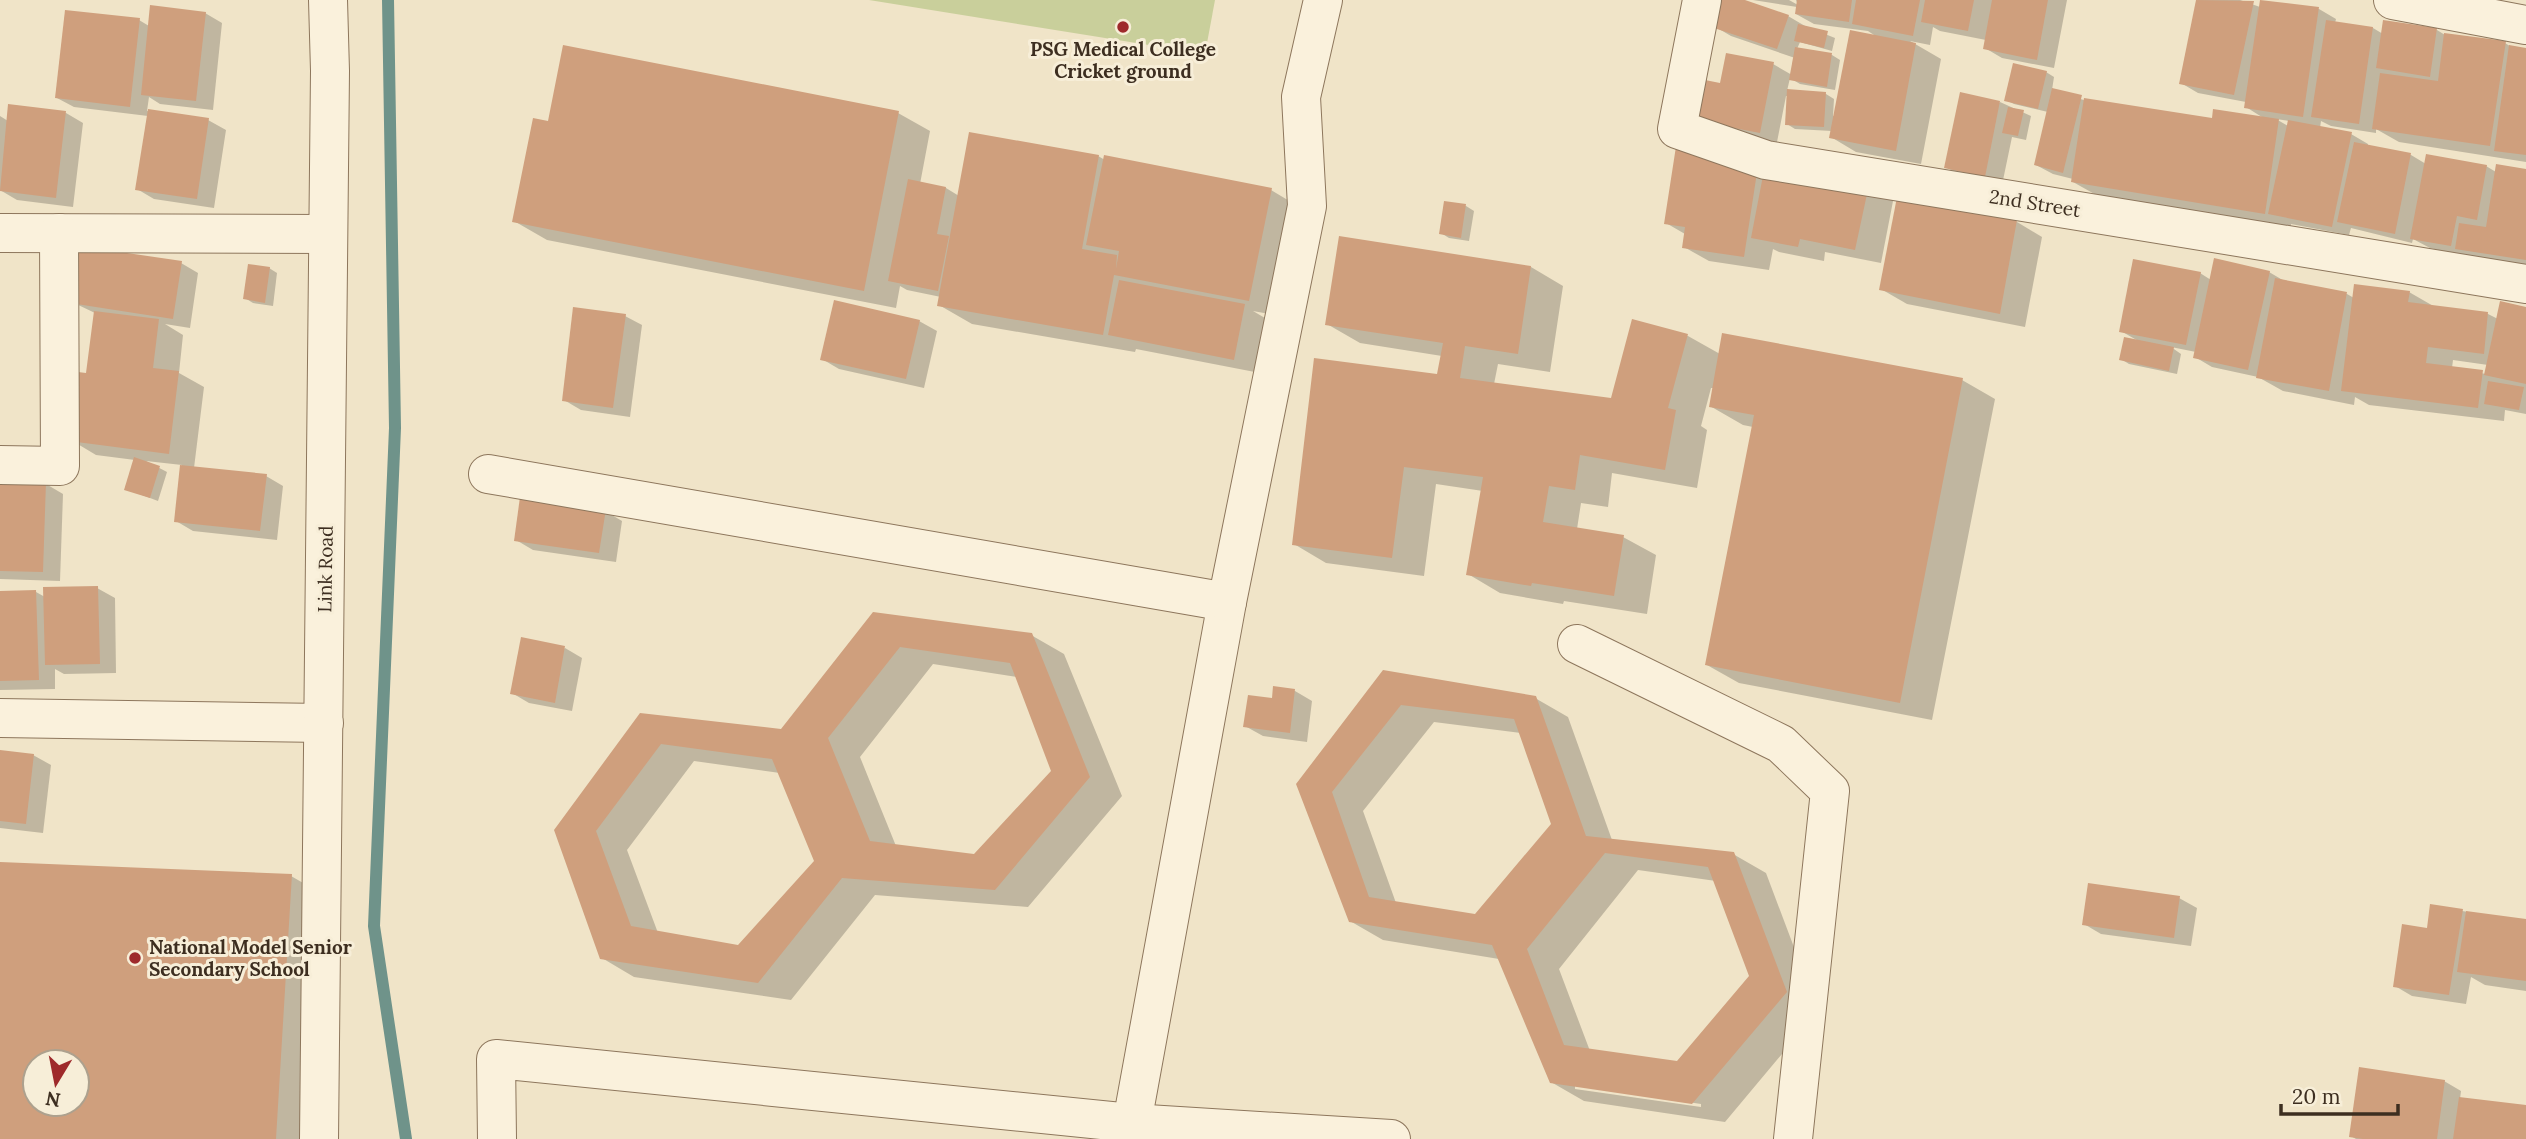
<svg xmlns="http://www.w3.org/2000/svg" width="2526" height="1139" font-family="Lora,serif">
<rect width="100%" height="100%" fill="#f0e4c8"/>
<polygon fill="#c9cf9b" points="869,0 1215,0 1205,54"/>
<g fill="#0003" fill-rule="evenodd">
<polygon points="1722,0 1739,0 1788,16 1805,26 1835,38 1832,51 1800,42 1797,49 1832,55 1840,60 1835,90 1800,84 1790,78 1787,91 1826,94 1834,99 1833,116 1835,116 1877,37 1868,31 1814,24 1796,14 1797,7 1753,0 1789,0 1798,5 1796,0 2067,0 2054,68 2002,58 1985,48 1986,40 1940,31 1933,27 1930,45 1910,41 1941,59 1921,164 1856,152 1831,137 1832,131 1795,129 1787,124 1789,96 1786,96 1777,142 1712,129 1722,85 1773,64 1792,75 1795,58 1731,36 1714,26"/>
<path d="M2198 0H2240L2260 7 2319 9 2336 19 2335 23 2373 28 2383 34 2437 30 2445 35 2505 43 2513 48 2526 50V162L2399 142 2376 129V133L2331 126 2321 121 2320 128 2351 134 2368 144V146L2411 155 2426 164 2486 166 2496 172 2526 171V266L2474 258 2430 248 2413 239 2412 243 2351 228 2349 235 2291 224V227L2098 196 2073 182V179L2053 174 2036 165 2048 112 2014 104 2006 100 2046 72 2054 77 2052 90 2087 101 2214 120 2265 119 2246 107V102L2198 93 2181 83ZM2276 119 2289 121 2288 126Z"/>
<polygon points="205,13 222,23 213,110 160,104 149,97 147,111 208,120 226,130 214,208 154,199 137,189 148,116 74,107 57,98 139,20 149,26"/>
<polygon points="2000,102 2031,116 2026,140 2012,137 2002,185 1963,177 1946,167"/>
<polygon points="10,106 66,113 83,123 73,207 17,200 0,190 0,116 8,121"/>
<polygon points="898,113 930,131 920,184 946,188 959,196 1098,156 1105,160 1271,190 1296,205 1275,315 1253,311 1270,321 1260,373 1136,349 1135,352 972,324 939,305 941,297 907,290 900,286 896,308 547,240 514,221 550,123"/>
<polygon points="1679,142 1894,196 1881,263 1825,252 1824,261 1779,252 1773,249 1769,270 1709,261 1684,247 1685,234 1666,223"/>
<polygon points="1899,199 2017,222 2042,237 2025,327 1907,304 1881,289"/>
<polygon points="1446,203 1466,206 1474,211 1469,241 1449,238 1441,233"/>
<polygon points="181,263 198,273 190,328 165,324 183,335 179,373 204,387 194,468 266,476 283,486 277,540 193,531 176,521 182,465 146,461 167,472 158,501 126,489 135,460 96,455 71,440 88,375 95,313 72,302"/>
<polygon points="1531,267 1563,286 1550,372 1498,364 1494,384 1612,400 1633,321 1688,336 1720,354 1962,380 1995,399 1932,720 1739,683 1707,665 1753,427 1743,425 1710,406 1714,388 1711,388 1701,426 1707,430 1697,488 1612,473 1608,507 1581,503 1577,529 1623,537 1656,555 1647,614 1564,601 1563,604 1500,593 1468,574 1483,491 1436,484 1424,576 1326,563 1294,544 1439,376 1442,356 1360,343 1327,324"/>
<polygon points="269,268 277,273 273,306 253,303 245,298"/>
<path d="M2269 272 2286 282 2347 294 2354 298 2409 292 2435 307 2488 314 2498 319 2526 309V414L2505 410 2504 421 2369 405 2355 397 2354 405 2283 391 2258 377 2212 367 2195 357 2196 352 2171 347 2181 354 2177 374 2129 364 2121 359 2140 342 2121 331 2200 273 2211 280ZM2453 360 2488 365 2486 374 2452 368Z"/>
<polygon points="625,316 642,325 630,417 581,410 564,400"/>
<polygon points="919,321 937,331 924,388 839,369 822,359"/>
<polygon points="0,482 46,484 63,494 60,581 0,579"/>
<polygon points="605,511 622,521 616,562 533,550 516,540"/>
<polygon points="97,588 115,598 116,673 64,674 55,669 55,689 0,690 0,593 36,592 45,597"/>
<path d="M874 614 1031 635 1064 654 1122 796 1028 907 875 895 791 1000 634 977 602 958 556 830 641 715 782 731ZM933 664 1017 677 1053 771 974 856 896 846 860 757ZM694 761 780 773 816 861 739 947 658 933 627 850Z"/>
<polygon points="565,648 582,658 572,711 529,703 512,693"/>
<path d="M1384 672 1535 698 1568 717 1612 840 1733 854 1766 873 1818 1011 1725 1122 1584 1101 1551 1082 1499 959 1383 940 1350 921 1298 784ZM1434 722 1521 733 1553 824 1476 916 1396 903 1363 811ZM1638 870 1716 881 1751 976 1678 1063 1590 1051 1559 969ZM1575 1085 1701 1104V1107L1575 1089Z"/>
<polygon points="1275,688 1295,691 1312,701 1307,742 1263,736 1245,726 1273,700"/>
<polygon points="0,751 33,755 51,765 43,833 0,828"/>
<path d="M0 864 291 876 324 895 308 1139H0ZM35 1062H77V1104H35Z"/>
<polygon points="2179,898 2197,908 2191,946 2101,934 2084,924"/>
<polygon points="2462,911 2526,921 2526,991 2485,985 2471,977 2466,1004 2412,996 2395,986"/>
<polygon points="2444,1081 2461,1091 2460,1099 2526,1107 2526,1139 2356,1139 2351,1136"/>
</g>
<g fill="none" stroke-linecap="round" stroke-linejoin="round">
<polyline stroke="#6f938a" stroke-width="12" points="388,0 395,428 374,926 406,1139"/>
</g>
<g fill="#cf9f7d" fill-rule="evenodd">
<polygon points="1720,0 1745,0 1789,15 1777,49 1711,27"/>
<polygon points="1797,0 1852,0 1849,22 1795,14"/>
<polygon points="1856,0 1920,0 1913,36 1852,24"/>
<polygon points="1925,0 1974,0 1968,31 1921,22"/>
<polygon points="1992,0 2048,0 2037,60 1983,49"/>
<polygon points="2196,0 2254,1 2234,95 2179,84"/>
<polygon points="2260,0 2319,7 2303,117 2244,108"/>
<polygon points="150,5 206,12 196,101 141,95"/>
<polygon points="65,10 140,18 130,107 55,98"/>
<polygon points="2326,20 2373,27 2359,124 2311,117"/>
<polygon points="2383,20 2437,28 2430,77 2376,68"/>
<polygon points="1798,24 1828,31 1824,48 1794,41"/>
<polygon points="1850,30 1916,43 1896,151 1829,138"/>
<polygon points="2444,33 2506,41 2490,146 2372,129 2380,73 2438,81"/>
<polygon points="563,45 899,111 864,291 512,222 533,118 548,121"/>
<polygon points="2509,45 2526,48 2526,155 2494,151"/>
<polygon points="1795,47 1832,53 1827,87 1789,80"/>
<polygon points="1726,53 1774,62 1760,133 1692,120 1700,79 1720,83"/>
<polygon points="2013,63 2047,71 2038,109 2004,101"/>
<polygon points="2052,88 2082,95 2063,173 2034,165"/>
<polygon points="1787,89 1826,92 1824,127 1785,125"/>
<polygon points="1960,92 2000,101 1985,177 1944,168"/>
<polygon points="2084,98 2212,118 2213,109 2279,119 2265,214 2071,182"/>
<polygon points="8,104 66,111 56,198 0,191"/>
<polygon points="2008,107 2024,110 2018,136 2002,133"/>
<polygon points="148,109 209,118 197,199 135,190"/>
<polygon points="2288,120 2352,132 2332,227 2268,214"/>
<polygon points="969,132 1099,155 1082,249 1117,255 1116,269 1119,251 1086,245 1104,155 1272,188 1249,301 1114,275 1103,335 937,306"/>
<polygon points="1677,140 1760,153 1744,257 1682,248 1685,227 1664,224"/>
<polygon points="2354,142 2411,153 2395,234 2337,222"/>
<polygon points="2426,154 2487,165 2477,220 2457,216 2451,246 2410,239"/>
<polygon points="1766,160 1870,180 1855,250 1800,239 1798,247 1751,238"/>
<polygon points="2496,164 2526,169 2526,260 2455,249 2459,223 2486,227"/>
<polygon points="908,179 946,187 937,234 949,236 938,291 888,281"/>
<polygon points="1897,197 2017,220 2000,314 1879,290"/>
<polygon points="1444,201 1466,204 1461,238 1439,234"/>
<polygon points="1339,236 1531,266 1518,354 1465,346 1460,378 1611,398 1632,319 1688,334 1668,408 1676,410 1665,470 1580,455 1575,490 1549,486 1543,522 1624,535 1614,596 1532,583 1531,586 1466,575 1483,477 1404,467 1392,558 1292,545 1314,358 1437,374 1443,343 1325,325"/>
<polygon points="79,246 182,261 173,319 70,303"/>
<polygon points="2214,258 2270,271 2248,370 2193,358"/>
<polygon points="2133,259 2201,272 2186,345 2119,332"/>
<polygon points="248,264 270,267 265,303 243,299"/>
<polygon points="2275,278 2347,292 2329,391 2256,378"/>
<polygon points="1119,280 1245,304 1234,360 1108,335"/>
<polygon points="2354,284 2410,291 2408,302 2488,312 2484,354 2428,347 2426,363 2483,370 2478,408 2341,391"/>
<polygon points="834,300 920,320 906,379 820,360"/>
<polygon points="2500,301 2526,307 2526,384 2484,375"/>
<polygon points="573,307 626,314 613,408 562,401"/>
<polygon points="94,311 159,319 153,368 179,371 169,454 69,441 78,372 86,373"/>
<polygon points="1722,333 1963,378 1900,703 1705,665 1754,415 1709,407"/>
<polygon points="2124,337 2174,347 2169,371 2119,360"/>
<polygon points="2488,381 2524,387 2519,410 2484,404"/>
<polygon points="134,457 160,466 150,498 124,490"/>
<polygon points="180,465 267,474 260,531 174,522"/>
<polygon points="0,481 46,482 43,572 0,571"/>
<polygon points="520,497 606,509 599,553 514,541"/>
<polygon points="98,586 100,664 45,665 43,587"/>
<polygon points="36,590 39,680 0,681 0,591"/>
<path d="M873 612 1032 633 1090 777 995 890 842 878 758 983 600 959 554 830 640 713 781 729ZM900 647 1010 663 1051 771 974 854 870 841 828 738ZM661 744 772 759 814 861 738 945 631 926 596 831Z"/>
<polygon points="521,637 565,646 555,703 510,694"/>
<path d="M1383 670 1536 696 1586 836 1734 852 1787 992 1692 1104 1550 1083 1492 945 1349 922 1296 784ZM1401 705 1514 719 1551 824 1475 914 1369 897 1332 792ZM1605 853 1708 867 1749 976 1677 1061 1564 1045 1527 949Z"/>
<polygon points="1273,686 1295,689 1290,733 1243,727 1248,695 1272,698"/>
<polygon points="0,750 34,754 26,824 0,821"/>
<path d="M0 862 292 874 276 1139H0ZM35 1062H77V1104H35Z"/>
<polygon points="2088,883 2180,896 2174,938 2082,925"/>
<polygon points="2430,904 2463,909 2449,995 2393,987 2402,924 2427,928"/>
<polygon points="2466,911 2526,919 2526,981 2457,972"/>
<polygon points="2359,1067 2445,1080 2437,1139 2363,1139 2349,1137"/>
<polygon points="2459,1097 2526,1105 2526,1139 2453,1139"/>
</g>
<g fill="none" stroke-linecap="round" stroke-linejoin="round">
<defs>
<g id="minor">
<polyline points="1702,0 1677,129 1766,160 2526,284"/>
<polyline points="2393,0 2526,25"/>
<polyline points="0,233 328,234"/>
<polyline points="0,465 60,466 59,233"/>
<polyline points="488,474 1227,602 1129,1139"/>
<polyline points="1227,602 1307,206 1301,97 1323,0"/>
<polyline points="1577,644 1781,744 1830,791 1793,1139"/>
<polyline points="0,718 324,723"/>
<polyline points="497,1139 496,1059 1131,1123 1391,1139"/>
</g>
<polyline id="tertiary" points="319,1139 330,71 328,0"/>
</defs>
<use href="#minor" stroke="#8d765c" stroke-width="40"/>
<use href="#tertiary" stroke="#8d765c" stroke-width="40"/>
<use href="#minor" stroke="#faf1dc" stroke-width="38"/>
<use href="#tertiary" stroke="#faf1dc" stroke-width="38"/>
</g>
<g fill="#9e2a2b" stroke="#f7eed8" stroke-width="2.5">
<circle cx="1123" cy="27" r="7"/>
<circle cx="135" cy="958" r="7"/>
</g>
<g text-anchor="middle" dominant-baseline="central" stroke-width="6" stroke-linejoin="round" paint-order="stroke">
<g font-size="19" font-weight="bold" fill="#3d2e20" stroke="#f7eed8">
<text x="1123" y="49">PSG Medical College<tspan x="1123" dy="22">Cricket ground</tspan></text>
<text x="149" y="947" text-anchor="start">National Model Senior<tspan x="149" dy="22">Secondary School</tspan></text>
</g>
<g font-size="19" fill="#3d2e20" stroke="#f7eed8">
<text transform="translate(2035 203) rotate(9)">2nd Street</text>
<text transform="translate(325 569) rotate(-89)">Link Road</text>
</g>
</g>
<g transform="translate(56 1083) rotate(190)"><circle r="33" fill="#f7eed8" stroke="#ada18e" stroke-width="2"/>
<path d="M0-5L12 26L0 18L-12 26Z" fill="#9e2a2b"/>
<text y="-10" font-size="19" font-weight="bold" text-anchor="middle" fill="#3d2e20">N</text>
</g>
<path d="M2281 1104v10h117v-10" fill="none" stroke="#3d2e20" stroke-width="3.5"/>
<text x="2292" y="1104" font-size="21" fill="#3d2e20" stroke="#f7eed8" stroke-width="5" paint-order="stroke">20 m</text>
</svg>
